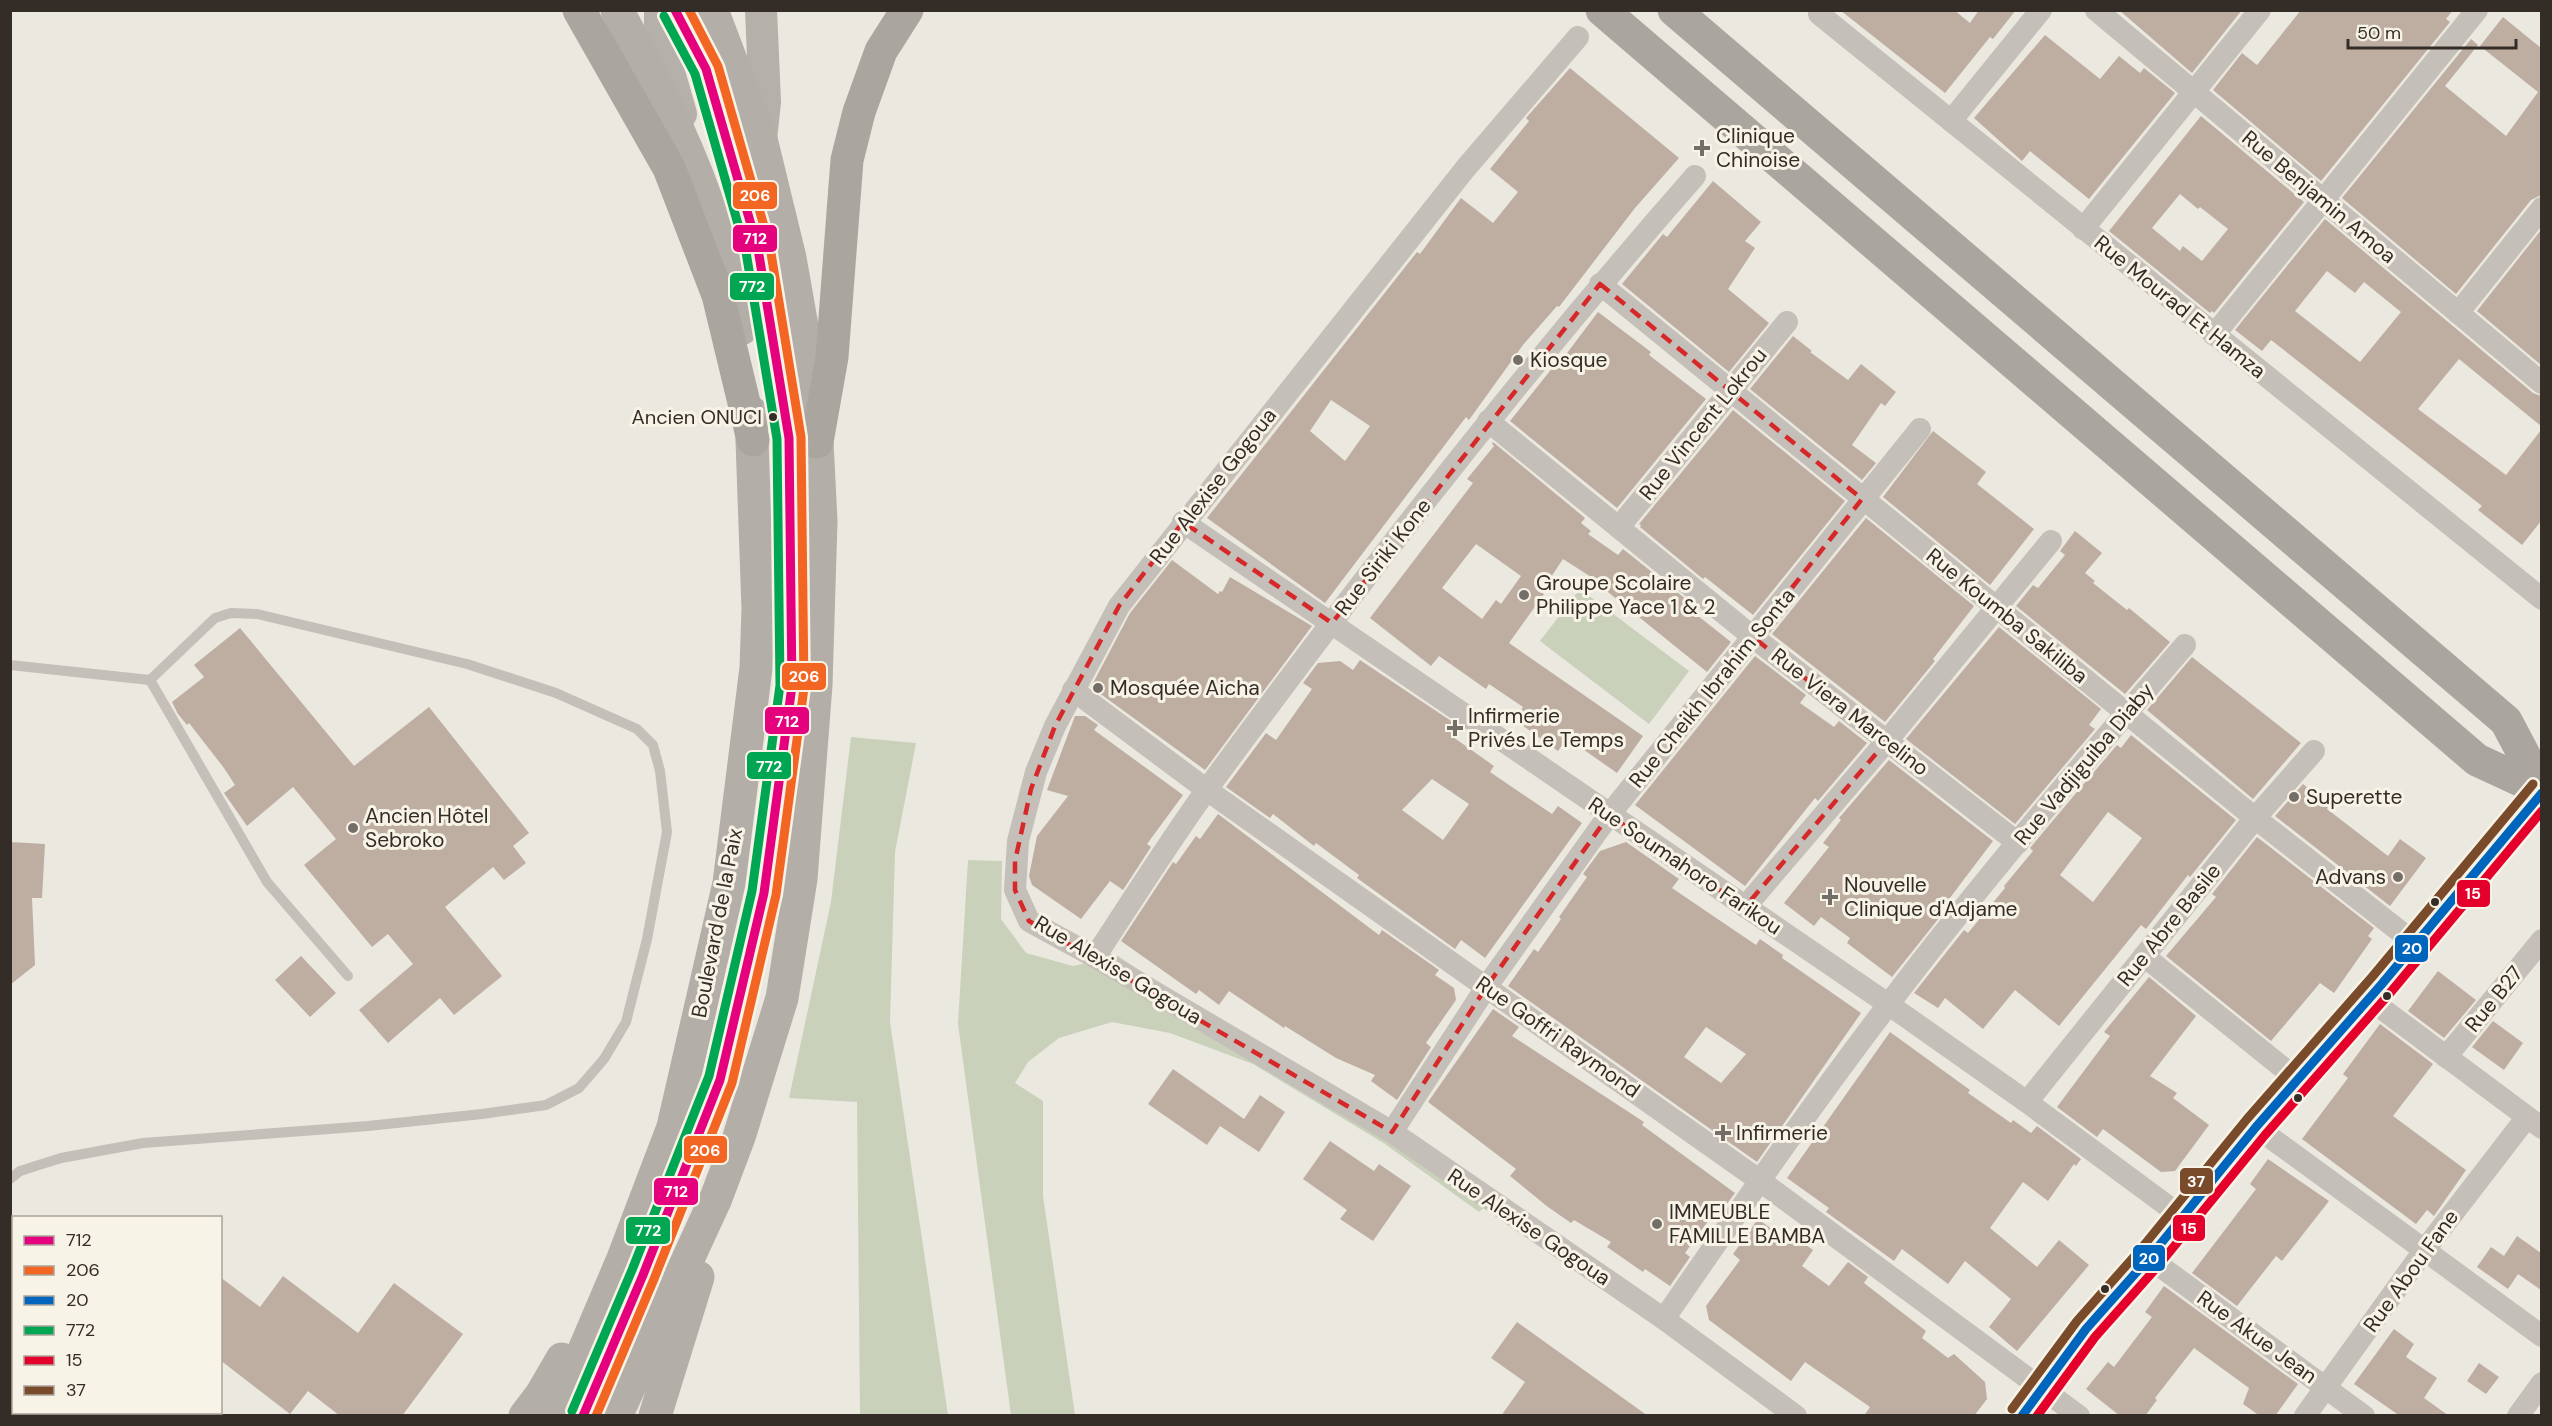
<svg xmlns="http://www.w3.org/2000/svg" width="2552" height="1426" font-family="'DM Sans',sans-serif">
<rect width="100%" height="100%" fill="#ebe8e0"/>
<g fill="#c9d1ba">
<polygon points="1580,589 1689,671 1649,724 1540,641"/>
<polygon points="851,737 916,743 895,852 890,1022 948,1415 860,1415 857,1102 789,1098 831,902"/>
<polygon points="968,860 1002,861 1001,919 1026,953 1073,966 1118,956 1490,1202 1479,1212 1385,1144 1253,1064 1170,1033 1112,1022 1059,1038 1028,1062 1015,1083 1043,1101 1043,1196 1075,1415 1011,1415 958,1024"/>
</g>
<g fill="#beaea2" fill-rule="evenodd">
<polygon points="1840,10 1954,10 1970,23 1979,10 2016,10 1993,39 1990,37 1945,93"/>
<polygon points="2119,10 2242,10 2192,73"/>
<polygon points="2301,10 2453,10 2446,19 2450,22 2321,181 2213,90 2242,53 2257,65"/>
<polygon points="2503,17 2541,48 2541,195 2531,200 2456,294 2342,198 2471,39 2478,45 2445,86 2506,136 2538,92 2480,46"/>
<polygon points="2045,35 2100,79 2119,56 2140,73 2144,68 2175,93 2089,199 2030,151 2022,161 1974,118"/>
<path d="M1570 68 1679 158 1635 208 1559 307 1557 306 1523 345 1469 420 1466 417 1325 603 1207 518 1417 252 1420 254 1461 198 1493 223 1518 192 1490 169 1529 121 1526 118ZM1331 400 1370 426 1345 461 1310 431Z"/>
<path d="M2201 116 2304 202 2214 313 2212 311 2210 313 2109 231ZM2180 194 2198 209 2200 207 2228 229 2202 261 2183 246 2180 251 2152 228Z"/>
<polygon points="1713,181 1761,222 1745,241 1755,248 1728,289 1769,323 1729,372 1622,284 1663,234 1667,237"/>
<path d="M2325 219 2533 393 2541 396V426L2459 359 2418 409 2506 475 2541 430V521L2522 545 2478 510 2482 506 2271 340 2262 351 2235 330ZM2327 271 2355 293 2364 282 2401 312 2360 362 2295 311Z"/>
<polygon points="2541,230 2541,365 2477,311"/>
<polygon points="1598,312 1651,352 1649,355 1706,399 1617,508 1510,421 1553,367 1555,369"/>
<polygon points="1793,336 1812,351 1810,352 1848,380 1861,364 1896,392 1885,406 1881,403 1852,445 1876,463 1862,480 1750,389"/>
<polygon points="1733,410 1845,501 1753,615 1705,577 1703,579 1640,527 1641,525 1639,524"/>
<polygon points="1933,431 1986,472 1977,484 2034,529 1990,585 1883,497"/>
<path d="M1493 442 1585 518 1581 523 1591 531 1588 534 1618 555 1623 549 1687 600 1683 604 1731 642 1707 672 1598 584 1599 582 1563 559 1541 592 1544 594 1509 643 1643 736 1617 773 1567 738 1558 751 1515 720 1523 707 1489 684 1486 689 1439 656 1431 666 1370 618 1473 483 1467 479 1494 446 1492 444ZM1476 544 1521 576 1501 604 1496 600 1482 619 1442 588Z"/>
<polygon points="1866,518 1974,606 1933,659 1935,661 1885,722 1772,634"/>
<polygon points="2075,531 2102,553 2085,573 2095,581 2093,583 2127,610 2129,608 2170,642 2125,694 2016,606 2033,585 2038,588 2065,555 2060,551"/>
<polygon points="1172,560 1218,594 1220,591 1222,592 1230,577 1312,626 1205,770 1091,687 1130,613"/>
<polygon points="1999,627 2101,709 2089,725 2095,729 2015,824 1906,739"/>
<polygon points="240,628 354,766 429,707 529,833 513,846 526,863 504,880 493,867 445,907 502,976 454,1015 440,998 388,1043 359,1010 413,964 388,934 372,947 304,865 336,839 293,787 247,826 224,793 235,785 224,768 189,723 187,725 178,714 172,702 204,677 194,665"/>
<polygon points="1755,656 1806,695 1800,703 1834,727 1839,721 1867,743 1818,801 1815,798 1745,886 1635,805"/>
<polygon points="2192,657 2301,743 2253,799 2147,710"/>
<path d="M1360 660 1460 727 1453 737 1494 766 1490 772 1552 814 1558 806 1582 823 1485 958 1461 940 1455 949 1357 878 1359 875 1316 843 1314 846 1273 814 1270 818 1226 787 1266 733 1276 740 1312 689 1303 683 1318 663 1340 661 1353 670ZM1432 779 1469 804 1443 840 1402 810Z"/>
<polygon points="1075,716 1085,716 1098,725 1094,730 1183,795 1147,844 1151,847 1123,890 1110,881 1081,919 1032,885 1029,876 1037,836 1068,796 1047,790"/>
<path d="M2131 735 2236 820 2190 877 2188 875 2146 929 2141 925 2059 1026 2015 990 1983 1029 1945 998 1938 1008 1914 993 1964 930 1968 933 2005 888 2004 886 2033 851 2030 848 2082 786 2117 745 2121 748ZM2108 812 2142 838 2093 902 2060 875Z"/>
<polygon points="1889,760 1993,841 1940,911 1943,913 1892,977 1847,943 1850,938 1821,917 1814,926 1784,903 1829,847 1823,843 1841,820 1839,818"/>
<polygon points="2303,784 2329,805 2327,809 2388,856 2400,839 2426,858 2390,906 2275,816"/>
<polygon points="1218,814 1379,935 1382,930 1439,970 1435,975 1454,988 1456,1000 1426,1043 1431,1047 1397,1100 1371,1081 1375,1075 1336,1058 1285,1026 1284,1028 1229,991 1219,1005 1199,990 1196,994 1121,941 1173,862 1176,864 1196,836 1200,839"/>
<polygon points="2257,837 2374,928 2368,936 2372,939 2334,993 2320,983 2271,1041 2166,956 2216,897 2212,894"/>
<polygon points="10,842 45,844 42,898 32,898 35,965 10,985"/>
<path d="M1626 842 1679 879 1672 888 1756 945 1760 939 1783 955 1782 958 1861 1013 1757 1162 1508 986 1534 949 1538 952 1561 919 1559 917 1587 877 1583 874 1600 851ZM1706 1027 1746 1054 1721 1083 1684 1057Z"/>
<polygon points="301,956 336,993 310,1017 275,980"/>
<polygon points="2438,971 2476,1000 2444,1038 2408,1011"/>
<polygon points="2149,977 2196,1016 2150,1076 2177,1093 2173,1098 2209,1125 2175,1171 2161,1172 2103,1129 2097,1137 2057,1107 2110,1036 2104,1032"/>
<polygon points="1493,1009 1519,1027 1512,1036 1644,1122 1642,1125 1735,1193 1718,1216 1714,1213 1685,1253 1690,1257 1670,1286 1645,1269 1643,1272 1607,1247 1611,1242 1574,1220 1571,1223 1548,1207 1510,1176 1516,1169 1428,1102"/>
<polygon points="2493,1021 2523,1043 2504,1070 2472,1047"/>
<polygon points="2380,1024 2433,1064 2393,1116 2466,1170 2434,1216 2427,1210 2416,1224 2302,1139 2348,1078 2343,1074"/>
<polygon points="1890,1032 1970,1090 1968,1093 2011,1123 2013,1120 2031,1133 2037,1126 2081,1159 2076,1166 2074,1164 2048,1201 2023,1182 1990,1228 2037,1267 2059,1240 2089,1265 2017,1351 1989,1327 2011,1299 1965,1261 1948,1284 1902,1249 1894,1261 1826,1212 1829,1208 1787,1178"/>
<polygon points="1173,1069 1244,1119 1260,1095 1285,1112 1259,1152 1220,1126 1207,1145 1148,1104"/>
<polygon points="1330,1141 1374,1171 1379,1164 1411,1186 1373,1241 1340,1219 1347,1210 1303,1179"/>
<polygon points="2268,1159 2329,1201 2282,1261 2276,1256 2237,1306 2192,1273 2256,1189 2250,1184"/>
<polygon points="1758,1219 1787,1240 1791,1234 1813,1250 1802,1266 1829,1286 1848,1262 1868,1277 1864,1283 1926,1331 1922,1338 1948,1358 1954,1354 1985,1382 1987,1399 1974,1416 1864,1416 1870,1407 1805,1362 1791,1381 1709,1320 1706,1306 1740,1260 1733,1254"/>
<polygon points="2517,1236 2541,1253 2541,1290 2518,1274 2508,1289 2477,1267 2491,1247 2504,1256"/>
<polygon points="283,1276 358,1333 394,1283 463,1334 402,1416 340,1416 308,1391 290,1414 220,1360 220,1277 260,1307"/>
<polygon points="2164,1286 2298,1384 2275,1416 2260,1416 2243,1404 2249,1388 2194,1348 2155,1398 2157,1400 2145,1416 2120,1416 2086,1389 2108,1362 2114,1367 2152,1317 2145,1312"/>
<polygon points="1517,1322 1648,1416 1501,1416 1525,1382 1491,1358"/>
<polygon points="2394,1329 2414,1344 2406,1357 2437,1378 2424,1398 2449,1416 2400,1416 2354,1384"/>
<polygon points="2479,1363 2499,1377 2486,1394 2467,1381"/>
</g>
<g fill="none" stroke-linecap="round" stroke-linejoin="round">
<g stroke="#c4bfb8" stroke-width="10">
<polyline points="695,10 704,57"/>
<polyline points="790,417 793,367"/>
<polyline points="10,665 150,680 215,618 231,613 257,614 467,664 556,693 637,729 653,745 660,771 667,832 647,939 626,1022 604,1059 579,1088 546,1105 482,1114 368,1126 143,1143 61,1158 20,1171 10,1179"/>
<polyline points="150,680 267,882 348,976"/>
<polyline points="583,1416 643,1275 720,1080 764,893 792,686 789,438 758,249 706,69 675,10"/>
</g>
<g stroke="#c4bfb8" stroke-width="22">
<polyline points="1822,10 1819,14 2542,599"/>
<polyline points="2096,10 2542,383"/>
<polyline points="1578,37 1465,169 1119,606 1055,726 1036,772 1018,841 1015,890 1029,921 1095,957 1392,1132 1664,1319 1796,1416"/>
<polyline points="1951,121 2041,10"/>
<polyline points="2083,229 2260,10"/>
<polyline points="1600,284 2255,818 2416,944"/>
<polyline points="2458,313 2542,208"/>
<polyline points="2214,335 2477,10"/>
<polyline points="1488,421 1753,637 2018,843"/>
<polyline points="1183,522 1888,1004 2027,1102 2181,1216"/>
<polyline points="1619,527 1787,322"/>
<polyline points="1073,690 1207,790 1759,1180 2079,1416"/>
<polyline points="1745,907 1886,742 2051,541"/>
<polyline points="2144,956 2298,1080"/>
<path d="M1095 957C1132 901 1168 843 1208 788 1362 578 1523 372 1695 176"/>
<polyline points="2369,999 2542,1128"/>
<polyline points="2446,1057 2542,940"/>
<polyline points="2027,1102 2255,818 2314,751"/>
<polyline points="2256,1127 2542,1336"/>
<polyline points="1392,1132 1487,986 1609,815 1920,429"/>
<polyline points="2149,1258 2364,1416"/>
<path d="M1664 1319C1737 1213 1810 1107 1888 1005 1982 881 2084 762 2185 645"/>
<polyline points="2305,1416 2423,1252 2527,1117"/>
<polyline points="2518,1416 2542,1383"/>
</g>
<g stroke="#b5b0a9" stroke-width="32">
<polyline points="660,10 660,41 681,114"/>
<polyline points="761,139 765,102 761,10"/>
<polyline points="2022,1416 2086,1329 2149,1258 2256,1127 2381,985 2542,792"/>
</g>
<g stroke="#b3aea8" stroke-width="33">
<path d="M617 10C650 70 682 132 705 196 721 239 732 284 741 329"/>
<polyline points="525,1416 541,1395 562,1359"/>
<polyline points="556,1416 622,1261 673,1127 729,883 756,668 758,609 751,412"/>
<polyline points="616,1416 716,1198 739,1137 782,998 801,879 816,685 821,521 817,442 802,326 790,258 761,139 712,10"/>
<polyline points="655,1416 698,1277"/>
</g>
<g stroke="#aaa69f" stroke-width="33">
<polyline points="579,10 669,168 718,295 753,440"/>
<polyline points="1602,10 2477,760 2542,790"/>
<polyline points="1674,10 2506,721 2542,789"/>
<polyline points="817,442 832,357 847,160 859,112 881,51 907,10"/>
</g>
<defs>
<polyline id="bus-1" points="583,1416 643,1275 720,1080 764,893 792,686 789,438 758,249 706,69 675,10"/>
<polyline id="bus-2" points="596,1416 654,1279 732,1083 776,895 804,688 801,437 770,247 718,66 689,10"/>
<polyline id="bus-3" points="2022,1416 2086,1329 2149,1258 2256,1127 2381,985 2542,793"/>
<polyline id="bus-4" points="572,1411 632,1270 709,1076 752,891 780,685 777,439 746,252 695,74 664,16"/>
<polyline id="bus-5" points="2037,1416 2095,1337 2158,1266 2265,1135 2390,993 2542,811"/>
<polyline id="bus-6" points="2012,1409 2077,1321 2140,1250 2247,1119 2372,977 2533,784"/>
</defs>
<use href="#bus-1" stroke="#f8f3e7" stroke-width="14"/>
<use href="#bus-2" stroke="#f8f3e7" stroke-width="14"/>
<use href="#bus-3" stroke="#f8f3e7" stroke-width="14"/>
<use href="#bus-4" stroke="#f8f3e7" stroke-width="14"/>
<use href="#bus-5" stroke="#f8f3e7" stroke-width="14"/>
<use href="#bus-6" stroke="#f8f3e7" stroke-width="14"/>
<use href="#bus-1" stroke="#e5007d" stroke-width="9"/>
<use href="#bus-2" stroke="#f26522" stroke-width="9"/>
<use href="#bus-3" stroke="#0065bd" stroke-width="9"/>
<use href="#bus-4" stroke="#00a651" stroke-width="9"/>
<use href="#bus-5" stroke="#e4002b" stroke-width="9"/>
<use href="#bus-6" stroke="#7a4b2a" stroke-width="9"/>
</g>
<path fill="none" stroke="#d62828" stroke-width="4.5" stroke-dasharray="12 8" stroke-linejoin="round" d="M1600 284 1862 499 1753 637 1886 742 1745 907 1609 815 1487 986 1392 1132 1029 921 1015 890V861L1031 789 1055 726 1119 606 1183 522 1332 623Z"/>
<g fill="#746e68" stroke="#f8f3e7" stroke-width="2">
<path d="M1699 139h6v6h6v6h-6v6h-6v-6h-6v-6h6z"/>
<circle cx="1518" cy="360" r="6"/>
<circle cx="1524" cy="595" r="6"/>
<circle cx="1098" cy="688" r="6"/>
<path d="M1452 719h6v6h6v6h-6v6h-6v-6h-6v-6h6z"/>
<circle cx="2294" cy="797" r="6"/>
<circle cx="353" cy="828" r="6"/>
<circle cx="2398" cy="877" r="6"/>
<path d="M1827 888h6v6h6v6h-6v6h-6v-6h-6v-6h6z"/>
<path d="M1720 1124h6v6h6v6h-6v6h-6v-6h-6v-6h6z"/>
<circle cx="1657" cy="1224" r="6"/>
</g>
<g fill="#342d27" stroke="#f8f3e7" stroke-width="2">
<circle cx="773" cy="417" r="5"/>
<circle cx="2435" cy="902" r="5"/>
<circle cx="2387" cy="996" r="5"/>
<circle cx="2298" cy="1098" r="5"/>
<circle cx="2105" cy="1289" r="5"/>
</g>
<g text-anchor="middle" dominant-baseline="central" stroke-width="6" stroke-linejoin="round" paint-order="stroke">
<g font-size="20" fill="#342d27" stroke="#f8f3e7" text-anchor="end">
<text x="762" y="417">Ancien ONUCI</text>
</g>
<g font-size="21" fill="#342d27" stroke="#f8f3e7" text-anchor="start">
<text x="1716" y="136">Clinique<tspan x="1716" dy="24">Chinoise</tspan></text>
<text x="1530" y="360">Kiosque</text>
<text x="1536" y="583">Groupe Scolaire<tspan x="1536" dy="24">Philippe Yace 1 &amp; 2</tspan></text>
<text x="1110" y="688">Mosquée Aicha</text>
<text x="1468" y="716">Infirmerie<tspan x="1468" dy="24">Privés Le Temps</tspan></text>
<text x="2306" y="797">Superette</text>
<text x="365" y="816">Ancien Hôtel<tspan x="365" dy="24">Sebroko</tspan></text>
<text x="2386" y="877" text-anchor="end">Advans</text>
<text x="1844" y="885">Nouvelle<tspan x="1844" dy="24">Clinique d'Adjame</tspan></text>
<text x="1736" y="1133">Infirmerie</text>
<text x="1669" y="1212">IMMEUBLE<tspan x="1669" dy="24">FAMILLE BAMBA</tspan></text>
</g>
<g font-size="21" fill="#342d27" stroke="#f8f3e7">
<text transform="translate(2319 197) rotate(40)">Rue Benjamin Amoa</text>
<text transform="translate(2180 307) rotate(39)">Rue Mourad Et Hamza</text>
<text transform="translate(1703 424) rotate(-51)">Rue Vincent Lokrou</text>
<text transform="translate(1213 486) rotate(-52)">Rue Alexise Gogoua</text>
<text transform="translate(1383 557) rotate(-52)">Rue Siriki Kone</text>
<text transform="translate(2007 616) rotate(39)">Rue Koumba Sakiliba</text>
<text transform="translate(1712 688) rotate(-51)">Rue Cheikh Ibrahim Sonta</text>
<text transform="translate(1850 712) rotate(38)">Rue Viera Marcelino</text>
<text transform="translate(2084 764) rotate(-50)">Rue Vadjiguiba Diaby</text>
<text transform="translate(1685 866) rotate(34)">Rue Soumahoro Farikou</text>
<text transform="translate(717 923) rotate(-79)">Boulevard de la Paix</text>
<text transform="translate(2169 925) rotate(-51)">Rue Abre Basile</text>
<text transform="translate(1118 970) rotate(31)">Rue Alexise Gogoua</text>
<text transform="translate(2494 999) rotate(-51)">Rue B27</text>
<text transform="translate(1558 1037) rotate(35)">Rue Goffri Raymond</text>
<text transform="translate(1529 1227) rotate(34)">Rue Alexise Gogoua</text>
<text transform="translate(2411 1271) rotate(-54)">Rue Abou Fane</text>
<text transform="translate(2257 1337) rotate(36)">Rue Akue Jean</text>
</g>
</g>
<g stroke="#f8f3e7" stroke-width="2">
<rect x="732" y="181" width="46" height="29" rx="6" fill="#f26522"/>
<rect x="732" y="224" width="46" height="29" rx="6" fill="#e5007d"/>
<rect x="729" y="272" width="46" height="29" rx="6" fill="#00a651"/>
<rect x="781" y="662" width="46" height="29" rx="6" fill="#f26522"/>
<rect x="764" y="706" width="46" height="29" rx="6" fill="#e5007d"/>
<rect x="746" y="751" width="46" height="29" rx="6" fill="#00a651"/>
<rect x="2456" y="879" width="35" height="29" rx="6" fill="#e4002b"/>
<rect x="2394" y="934" width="35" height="29" rx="6" fill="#0065bd"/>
<rect x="683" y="1135" width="45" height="29" rx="6" fill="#f26522"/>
<rect x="2179" y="1167" width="35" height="28" rx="6" fill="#7a4b2a"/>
<rect x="653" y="1177" width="46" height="29" rx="6" fill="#e5007d"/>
<rect x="2172" y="1214" width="34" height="28" rx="6" fill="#e4002b"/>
<rect x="625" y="1216" width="46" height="29" rx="6" fill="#00a651"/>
<rect x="2132" y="1244" width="34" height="28" rx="6" fill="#0065bd"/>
</g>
<g font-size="16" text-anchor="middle" font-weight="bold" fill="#fff">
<text x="755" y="201">206</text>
<text x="755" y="244">712</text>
<text x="752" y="292">772</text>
<text x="804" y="682">206</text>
<text x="787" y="727">712</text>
<text x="769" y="772">772</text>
<text x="2473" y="899">15</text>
<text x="2412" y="954">20</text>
<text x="705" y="1156">206</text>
<text x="2196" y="1187">37</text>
<text x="676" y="1197">712</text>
<text x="2189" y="1234">15</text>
<text x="648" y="1236">772</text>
<text x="2149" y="1264">20</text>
</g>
<rect width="2552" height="1426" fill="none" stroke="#342d27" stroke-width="24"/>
<rect x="12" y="1216" width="210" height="198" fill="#f8f3e7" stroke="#aaa49a" stroke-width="1.5"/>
<rect x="24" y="1236" width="30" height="9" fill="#e5007d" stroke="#aaa49a" stroke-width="1.5"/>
<text x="66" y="1246" font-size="18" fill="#342d27">712</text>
<rect x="24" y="1266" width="30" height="9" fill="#f26522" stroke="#aaa49a" stroke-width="1.5"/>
<text x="66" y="1276" font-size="18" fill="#342d27">206</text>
<rect x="24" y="1296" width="30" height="9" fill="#0065bd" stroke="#aaa49a" stroke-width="1.5"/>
<text x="66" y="1306" font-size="18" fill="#342d27">20</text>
<rect x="24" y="1326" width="30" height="9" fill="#00a651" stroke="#aaa49a" stroke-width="1.5"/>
<text x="66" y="1336" font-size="18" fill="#342d27">772</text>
<rect x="24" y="1356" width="30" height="9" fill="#e4002b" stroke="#aaa49a" stroke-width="1.5"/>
<text x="66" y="1366" font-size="18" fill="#342d27">15</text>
<rect x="24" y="1386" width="30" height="9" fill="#7a4b2a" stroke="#aaa49a" stroke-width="1.5"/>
<text x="66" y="1396" font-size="18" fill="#342d27">37</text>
<path d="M2348 39v9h168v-9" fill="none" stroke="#342d27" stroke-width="3"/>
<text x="2357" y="39" font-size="18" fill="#342d27" stroke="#f8f3e7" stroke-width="4.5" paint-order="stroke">50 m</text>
</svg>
